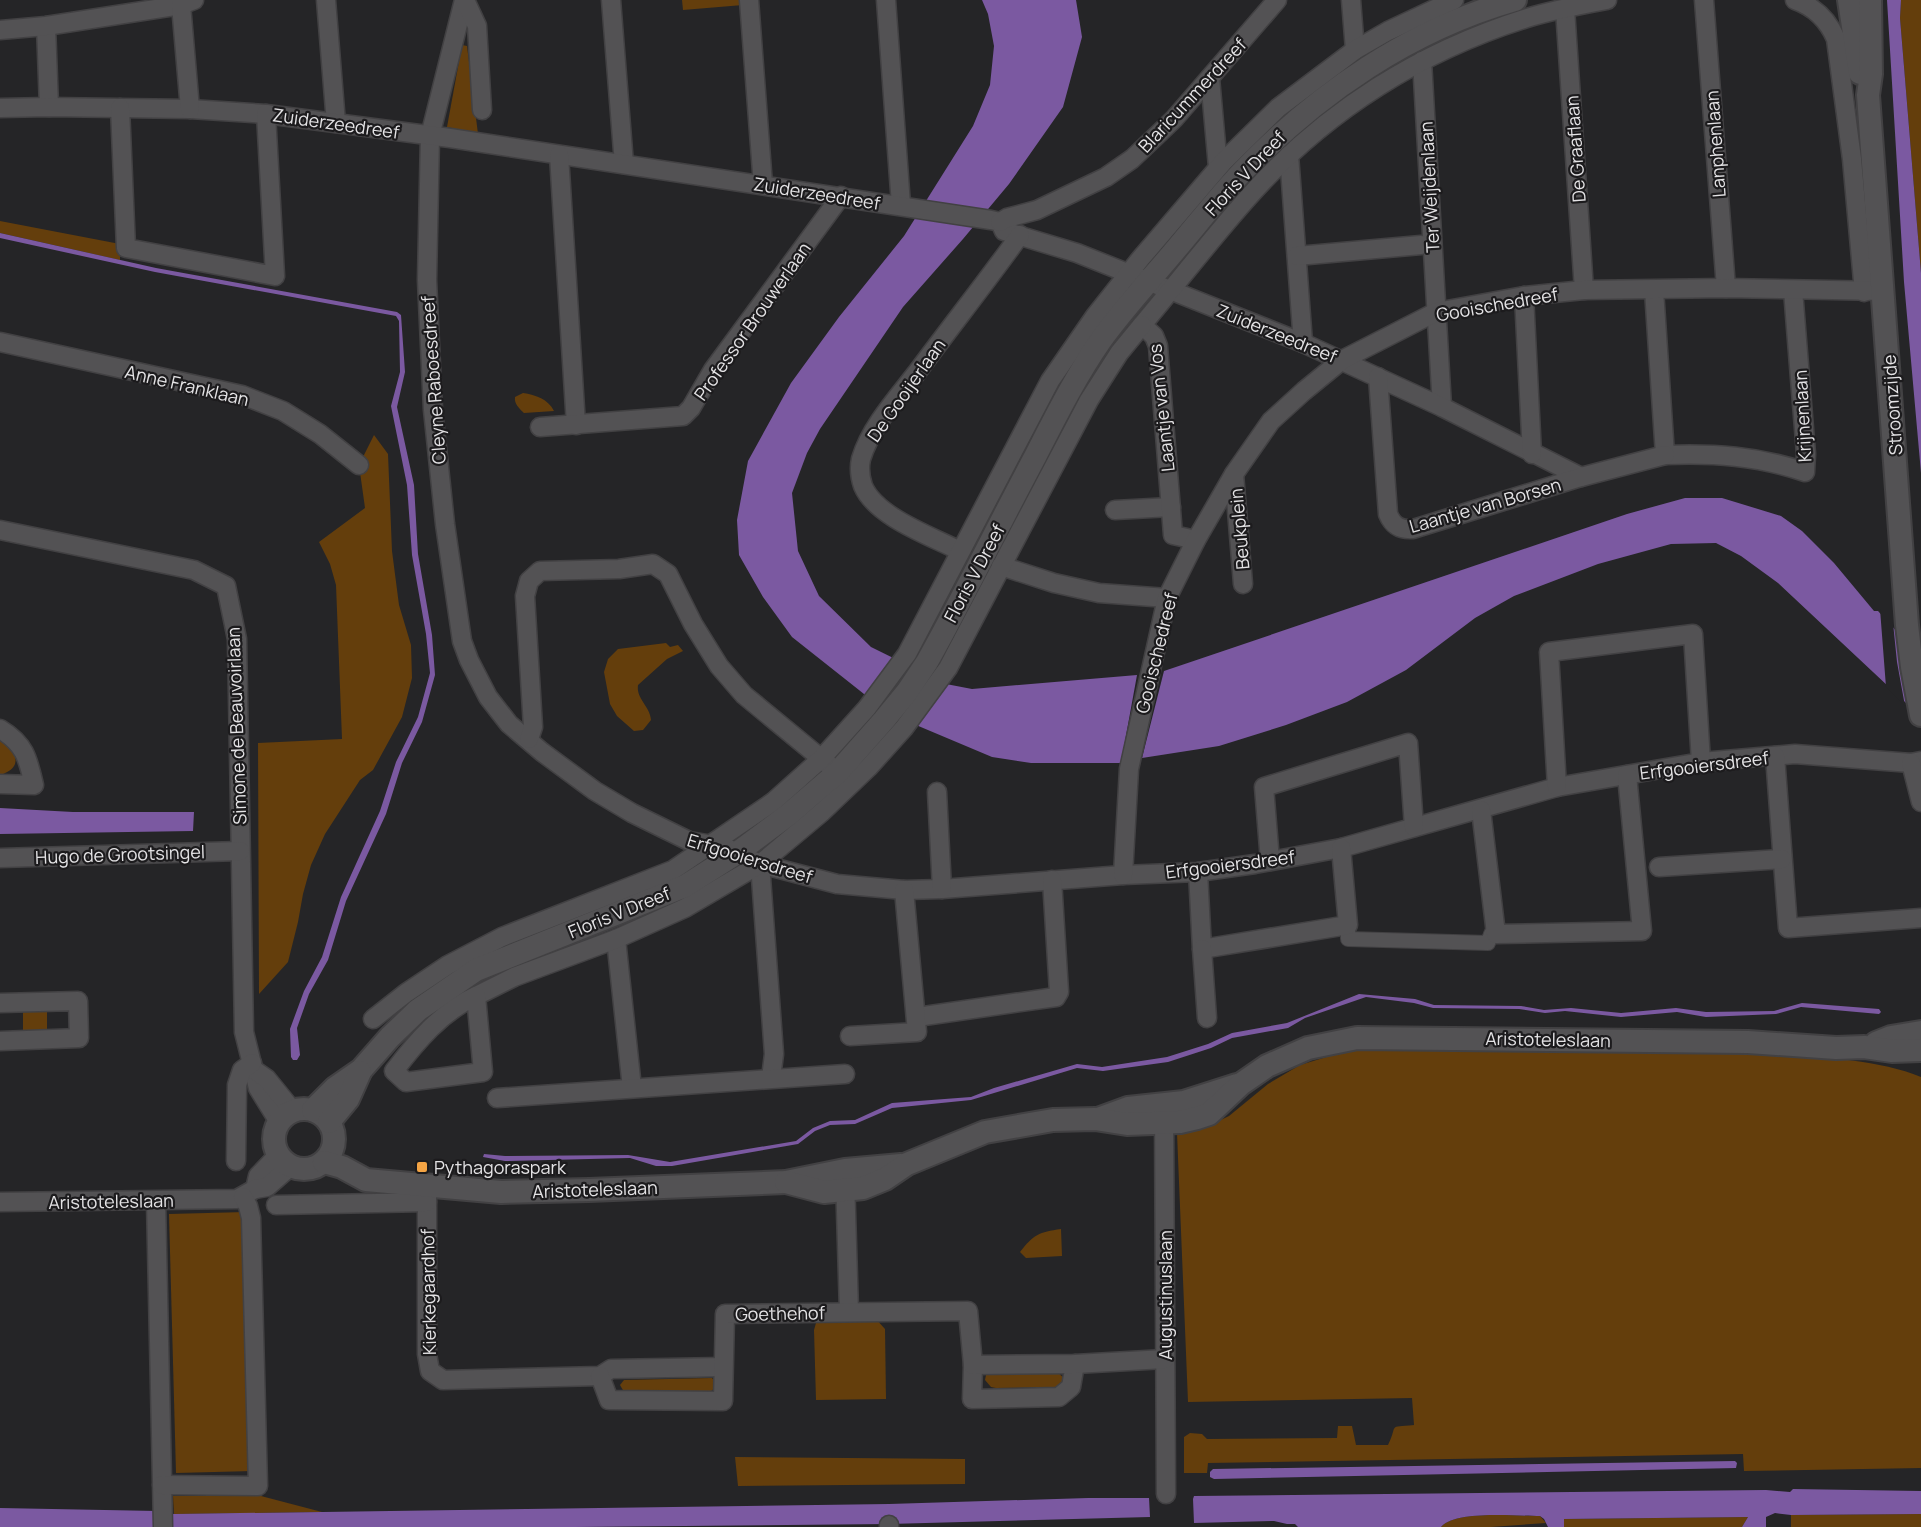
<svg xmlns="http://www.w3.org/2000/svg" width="1921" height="1527" font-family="Manrope,sans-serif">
<rect width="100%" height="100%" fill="#252527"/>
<g fill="#643e0c">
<polygon points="682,0 742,0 743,5 683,10"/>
<polygon points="1901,0 1921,0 1921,273 1900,18"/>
<polygon points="462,45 467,46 478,134 447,127"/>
<polygon points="0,221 120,244 120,260 0,233"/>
<path d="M523 393C536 395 548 399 554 411L524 413C519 408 514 404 515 397Z"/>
<polygon points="374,435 388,454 392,551 399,605 411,645 412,678 402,717 373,770 360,780 325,834 311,865 303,894 298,922 288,962 259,994 258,743 342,739 336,585 330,564 319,542 365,508 359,465"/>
<path d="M666 643 670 647 678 645 683 651 667 659 638 685C636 699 650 706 651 720L643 730 634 731 617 716 610 704 604 672 608 659 618 649Z"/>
<path d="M0 735C12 748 28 766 0 775Z"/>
<polygon points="23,1010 47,1010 47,1034 23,1035"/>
<path d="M1364 1049 1780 1053C1824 1058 1881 1060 1921 1077V1468L1744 1471 1743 1454 1208 1463 1207 1473H1184V1437L1190 1433 1202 1434 1207 1439 1337 1438 1338 1426H1352L1356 1445H1388C1399 1423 1386 1428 1414 1425L1412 1398 1188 1402 1177 1133 1204 1128 1229 1116 1268 1084 1300 1065 1333 1055Z"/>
<polygon points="246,1212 253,1471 176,1473 169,1214"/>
<path d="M1061 1229 1062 1256 1026 1258 1020 1252C1033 1235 1039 1232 1061 1229Z"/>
<polygon points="875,1318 885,1329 886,1399 816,1400 814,1330 816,1323 821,1319"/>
<polygon points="989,1372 1057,1372 1065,1379 1064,1383 1059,1387 996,1388 991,1387 985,1380 986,1375"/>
<polygon points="712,1378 715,1382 716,1387 710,1392 624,1392 620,1385 624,1380"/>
<polygon points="735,1457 965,1459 965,1484 738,1486"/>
<polygon points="173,1496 261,1496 322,1512 174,1514"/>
<polygon points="1921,1514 1921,1527 1791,1527 1791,1515"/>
<path d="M1540 1516 1546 1523 1491 1527H1441C1454 1510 1518 1516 1540 1516Z"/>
<polygon points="1748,1517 1742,1527 1564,1527 1564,1519"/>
</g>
<g fill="#7b59a1">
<polygon points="982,0 1076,0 1082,37 1063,107 1009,184 963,239 903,307 820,429 807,453 792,493 798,551 819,596 871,647 946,684 972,689 1137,675 1121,763 1031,763 992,757 916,725 864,694 792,637 763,597 739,555 737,520 748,461 791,383 839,317 904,236 973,126 990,85 994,46 988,14"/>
<polygon points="1887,0 1901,0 1900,18 1921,273 1921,473 1904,282"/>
<polygon points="0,233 156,268 397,312 401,315 405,372 397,407 414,485 418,554 432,635 435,675 422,722 402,763 386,814 346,901 328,960 309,994 297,1028 300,1055 297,1060 293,1060 291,1057 290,1029 304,991 322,957 341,897 380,811 396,762 418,717 430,673 426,634 412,555 407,485 391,406 400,372 399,321 396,316 155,272 0,238"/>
<polygon points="1685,498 1722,498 1781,516 1802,531 1834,563 1874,611 1878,611 1921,658 1921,717 1778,583 1741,556 1716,543 1671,544 1598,564 1514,596 1475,618 1406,670 1347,702 1286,725 1219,746 1142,758 1164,671 1627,514"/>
<polygon points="0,808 73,812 194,812 193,831 0,834"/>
<polygon points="1359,994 1415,999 1434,1005 1521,1006 1544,1010 1571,1008 1621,1013 1676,1008 1706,1012 1774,1011 1802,1003 1879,1009 1881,1012 1879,1014 1801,1007 1776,1014 1706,1017 1677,1012 1621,1017 1565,1011 1545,1013 1519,1009 1433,1008 1414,1003 1366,997 1305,1018 1288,1028 1232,1038 1211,1048 1168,1062 1103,1071 1077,1068 971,1100 892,1108 855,1124 830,1125 815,1131 798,1144 672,1166 656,1166 630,1158 505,1161 483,1157 484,1154 505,1156 628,1155 670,1162 796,1141 813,1128 830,1121 855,1120 892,1103 971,1097 994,1088 1077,1064 1102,1067 1167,1057 1208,1044 1232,1033 1287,1023"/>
<polygon points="1735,1461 1737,1463 1736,1468 1214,1479 1210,1477 1210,1472 1213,1469"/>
<path d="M1793 1489 1921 1491V1514L1791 1515 1775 1513 1766 1517V1527H1742L1748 1517 1564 1519V1527H1548L1544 1519 1540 1516C1518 1516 1454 1510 1441 1527H1298L1295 1524H1287L1274 1521 1194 1523 1193 1499 1194 1496 1766 1490 1790 1492Z"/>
<polygon points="1088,1498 1149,1498 1150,1517 889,1524 576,1527 0,1527 0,1508 157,1511 174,1514 889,1504"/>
</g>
<polygon fill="#252527" points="1880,609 1893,623 1897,662 1905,706 1886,687"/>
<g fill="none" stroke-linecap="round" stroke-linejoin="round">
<defs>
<polyline id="pedestrian" points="1348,925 1348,939 1488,943 1491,934 1496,934"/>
<g id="minor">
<polyline points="326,0 336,123"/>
<polyline points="464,0 430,136 427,280 433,410 445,524 462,641 469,660 488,697 509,724 542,752 595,791 632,813 689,841 725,847 760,864 837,884 904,890 942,889 1123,875 1198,872 1255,864 1341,848 1557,787 1701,762 1795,754 1911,763 1921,761"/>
<polyline points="465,0 477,26 482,110"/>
<polyline points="611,0 624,164"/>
<polyline points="749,0 763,185"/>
<polyline points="886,0 901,205"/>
<polyline points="1351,0 1355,50"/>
<polyline points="1704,0 1726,288"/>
<path d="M1795 0C1815 7 1828 20 1836 39L1852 159 1864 292"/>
<polyline points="1565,9 1584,290"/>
<polyline points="46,26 49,107"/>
<polyline points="0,30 46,26 181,5"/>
<polyline points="1422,61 1442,407"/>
<polyline points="1210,78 1218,167"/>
<polyline points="0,108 49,107 190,109 266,114 450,138 991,220 1000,222 1004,231 1077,253 1303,343 1442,407 1581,477"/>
<polyline points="120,108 126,248 275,276 266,114"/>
<polyline points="190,109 181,5 194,0"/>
<polyline points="559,155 576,425"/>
<polyline points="1289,155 1303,343"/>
<polyline points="1000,222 1007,218 1037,210 1106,177 1132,159 1174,119 1277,0"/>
<polyline points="1297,256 1421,245"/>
<path d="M1654 290 1665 455C1713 453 1758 456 1805 472L1806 454 1793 290"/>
<polyline points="1524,296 1532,454"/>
<polyline points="0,342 242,395 283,411 320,434 359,465"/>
<path d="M1378 377 1388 514C1393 526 1400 530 1413 529L1581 477 1665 455"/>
<polyline points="540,427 683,416 691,408 713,370 841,196"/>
<polyline points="1234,474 1243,584"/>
<polyline points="1115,510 1171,507"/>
<polyline points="0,530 194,570 226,586 237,639 244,1032 258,1088 279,1122"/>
<path d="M1196 540 1173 535 1158 346 1154 336 1142 325C1179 281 1214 235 1253 192 1327 110 1421 51 1527 18 1553 10 1580 5 1607 0"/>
<path d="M960 551C931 536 876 517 863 486 860 477 859 468 861 459 871 426 898 397 918 371 952 325 987 281 1020 235"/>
<polyline points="1001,566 1054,583 1099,593 1167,598"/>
<path d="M0 729C25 744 28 759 34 785L0 784"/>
<polyline points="529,739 533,727 525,596 529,581 540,571 619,569 653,564 668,574 693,624 719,666 744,695 829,765"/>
<polyline points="1775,756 1788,928 1921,918"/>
<polyline points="1911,763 1921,802"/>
<polyline points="1557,787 1549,652 1693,634 1701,762"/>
<polyline points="937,792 942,889"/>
<polyline points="1481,810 1496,934 1642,931 1627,775"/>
<polyline points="0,858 240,851"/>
<polyline points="1270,861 1264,787 1408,743 1414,827"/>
<polyline points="760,864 774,1054 771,1078"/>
<polyline points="1659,867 1782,859"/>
<polyline points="1198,872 1202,949 1348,925 1341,848"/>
<polyline points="1123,875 1129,769 1167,598 1196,540 1234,474 1271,421 1304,391 1342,360 1436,312 1524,296 1584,290 1726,288 1884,291"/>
<polyline points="616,939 632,1088"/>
<polyline points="1202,949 1207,1018"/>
<polyline points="476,996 514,977 616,939 685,908 760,864 822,812 869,767 904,728 948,668 1089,400 1119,353 1142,325"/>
<path d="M476 996 483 1072 406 1082 394 1071C416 1042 442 1011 476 996Z"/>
<polyline points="0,1003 78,1001 79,1038 0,1041"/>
<polyline points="917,1017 1056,997 1059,992 1052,880"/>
<polyline points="373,1019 406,993 448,965 502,937 673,870 773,802 821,759 867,708 907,654 1050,381 1095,316 1141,258 1224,161 1278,108 1355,50 1388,31 1454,0"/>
<polyline points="850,1036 917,1032 904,890"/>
<polyline points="254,1070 267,1079 293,1111"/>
<polyline points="497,1098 845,1074"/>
<polyline points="1164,1109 1166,1494"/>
<polyline points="236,1161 237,1085 242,1070 252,1063"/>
<polyline points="845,1178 849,1312"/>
<polyline points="427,1184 427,1354 430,1371 443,1380 600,1376 611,1369 723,1367"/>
<polyline points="255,1189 258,1176 278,1155"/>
<polyline points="156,1201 163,1527"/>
<polyline points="0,1202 237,1199 255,1189 267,1187 291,1166"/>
<polyline points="276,1205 427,1202"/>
<polyline points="973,1365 972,1399 1059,1397 1071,1387 1075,1364"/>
<polyline points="600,1376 609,1400 723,1401 725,1314 968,1311 973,1365 1075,1364 1165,1359"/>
<polyline points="162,1485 258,1486 251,1218 248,1206 243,1197"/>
<polyline points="889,1525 889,1527"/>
</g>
<g id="tertiary">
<polyline points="1849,0 1860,73"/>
<polyline points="1870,0 1871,74 1868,95 1907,625 1912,667 1921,715"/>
<polyline points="1876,1043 1891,1037 1921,1032"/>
<circle cx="304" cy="1139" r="30"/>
<path d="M313 1110 335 1088 361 1070 390 1037 418 1010 476 970 685 886 737 853 788 815 838 772 884 720 907 692 927 662C965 594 999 524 1036 455 1056 416 1076 376 1101 340 1124 308 1152 278 1177 248 1199 222 1220 195 1243 171 1318 93 1410 30 1515 0"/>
<polyline points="1098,1119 1128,1108 1184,1102 1237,1085"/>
<polyline points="329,1122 348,1099 360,1072"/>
<polyline points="324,1162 342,1167 366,1180 501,1192 589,1190 786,1182 845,1170 901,1165"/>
<polyline points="786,1182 824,1192 863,1188 885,1179 907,1164 985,1132 1053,1120 1095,1119 1127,1124 1180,1122 1197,1118 1209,1114 1241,1084 1267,1066 1308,1048 1357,1038 1748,1042 1836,1048 1864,1047 1892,1051 1921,1050"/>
</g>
</defs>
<use href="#pedestrian" stroke="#424143" stroke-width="16"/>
<use href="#minor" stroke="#424143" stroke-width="21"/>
<use href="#tertiary" stroke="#424143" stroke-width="26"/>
<use href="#pedestrian" stroke="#535254" stroke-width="14"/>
<use href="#minor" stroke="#535254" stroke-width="18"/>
<use href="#tertiary" stroke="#535254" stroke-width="22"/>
</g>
<rect fill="#f4a444" stroke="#1c1b1d" stroke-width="2" x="416" y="1161" width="12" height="12" rx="3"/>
<g text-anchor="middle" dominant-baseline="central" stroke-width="4.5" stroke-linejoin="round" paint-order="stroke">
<g font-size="18" fill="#e4e3e5" stroke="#1c1b1d">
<text transform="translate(1192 95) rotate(-47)">Blaricummerdreef</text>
<text transform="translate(336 123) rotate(8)">Zuiderzeedreef</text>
<text transform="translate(1715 144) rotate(-94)">Lanphenlaan</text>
<text transform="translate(1575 149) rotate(-94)">De Graaflaan</text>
<text transform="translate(1245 173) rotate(-47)">Floris V Dreef</text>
<text transform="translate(1429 187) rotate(-93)">Ter Weijdenlaan</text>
<text transform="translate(817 193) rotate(9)">Zuiderzeedreef</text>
<text transform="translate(1497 304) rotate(-10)">Gooischedreef</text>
<text transform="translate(752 321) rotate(-55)">Professor Brouwerlaan</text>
<text transform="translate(1277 333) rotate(22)">Zuiderzeedreef</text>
<text transform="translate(433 380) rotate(-94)">Cleyne Raboesdreef</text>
<text transform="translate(187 385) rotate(13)">Anne Franklaan</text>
<text transform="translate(906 390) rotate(-55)">De Gooijerlaan</text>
<text transform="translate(1892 405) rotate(-94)">Stroomzijde</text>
<text transform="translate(1161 408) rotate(-96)">Laantje van Vos</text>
<text transform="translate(1802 416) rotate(-93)">Krijnenlaan</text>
<text transform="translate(1485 505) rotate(-16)">Laantje van Borsen</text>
<text transform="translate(1239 529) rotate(-95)">Beukplein</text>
<text transform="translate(974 573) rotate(-62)">Floris V Dreef</text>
<text transform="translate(1156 653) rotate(-76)">Gooischedreef</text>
<text transform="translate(236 726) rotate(-92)">Simone de Beauvoirlaan</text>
<text transform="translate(1704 765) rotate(-7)">Erfgooiersdreef</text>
<text transform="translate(120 854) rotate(-2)">Hugo de Grootsingel</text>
<text transform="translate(750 858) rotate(17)">Erfgooiersdreef</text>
<text transform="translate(1230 864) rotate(-7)">Erfgooiersdreef</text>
<text transform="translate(619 912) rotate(-22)">Floris V Dreef</text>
<text transform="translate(1548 1039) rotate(1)">Aristoteleslaan</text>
<text transform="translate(595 1189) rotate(-2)">Aristoteleslaan</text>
<text transform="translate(111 1201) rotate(-1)">Aristoteleslaan</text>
<text transform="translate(428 1292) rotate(-91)">Kierkegaardhof</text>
<text transform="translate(1165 1295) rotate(-90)">Augustinuslaan</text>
<text transform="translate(780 1313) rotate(-1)">Goethehof</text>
</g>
<g font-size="18" fill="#e4e3e5" stroke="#1c1b1d" text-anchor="start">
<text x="434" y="1167">Pythagoraspark</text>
</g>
</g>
</svg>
